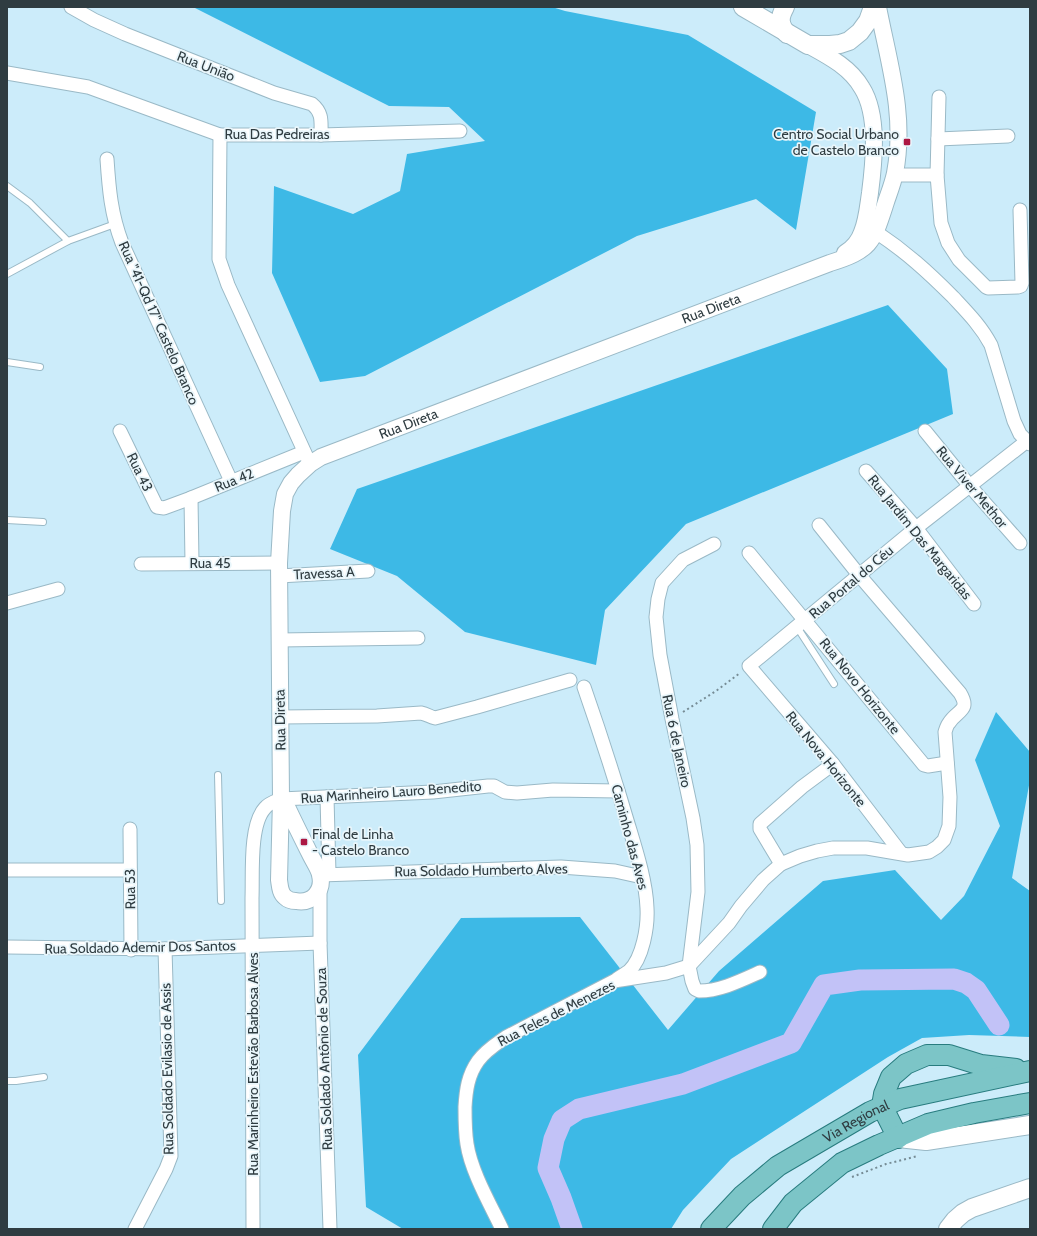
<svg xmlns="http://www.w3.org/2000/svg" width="1037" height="1236" font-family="Cabin,sans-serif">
<rect width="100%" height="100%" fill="#ccecfa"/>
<g fill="#3db9e6">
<polygon points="193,7 552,7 565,11 688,35 816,112 796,230 756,199 637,236 365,376 320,382 272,273 274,186 353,214 400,191 407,154 485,141 449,107 389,106"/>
<polygon points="888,305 947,369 953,414 686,524 605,610 596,665 465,632 397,576 330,549 357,489"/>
<polygon points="996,712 1030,752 1030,780 1012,878 1030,891 1030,1037 969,1035 922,1038 888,1057 731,1159 683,1210 671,1229 403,1229 366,1207 358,1055 461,918 580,917 668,1030 719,971 823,881 895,870 941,920 964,896 1000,826 975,760"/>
</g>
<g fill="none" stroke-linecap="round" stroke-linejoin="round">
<polyline stroke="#c2c2f7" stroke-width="21" points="572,1229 561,1198 548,1168 554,1139 562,1120 579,1109 683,1084 791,1043 824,985 860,980 954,979 966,983 976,990 999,1025"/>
<defs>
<g id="service">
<polyline points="7,186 30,203 68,241"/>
<polyline points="7,274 68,241 115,224"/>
<polyline points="7,362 40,367"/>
<polyline points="7,520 43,522"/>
<polyline points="797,627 834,684"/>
<polyline points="218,775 221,901"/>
<polyline points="7,1081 16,1081 44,1077"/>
</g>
<g id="minor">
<path d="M71 7 94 20 125 34 274 93 312 104C323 113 321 122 321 135"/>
<polyline points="7,73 88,87 220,135 321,135 460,131"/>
<polyline points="220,135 219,259 228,285 310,464"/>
<polyline points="938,139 1008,136"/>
<path d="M107 159C109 189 111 214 122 243L231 481"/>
<polyline points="895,175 937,175 941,223 948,243 959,260 986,287 988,288 1018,287 1021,286 1022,283 1020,210"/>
<polyline points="937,175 939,97"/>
<path d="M876 232C906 252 927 271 953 297 967 312 981 326 991 345L1014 421 1020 434 1030 444"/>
<polyline points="120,431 157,507 164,508 191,498 304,452"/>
<polyline points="925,431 969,485 1020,543"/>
<polyline points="866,471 916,528 974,604"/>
<polyline points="191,498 192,563"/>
<path d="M714 544 683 560 662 583 658 599 656 617 660 655 672 719 693 818 697 845 698 892 689 966 692 981 695 989 699 991C720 991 740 981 760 972"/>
<polyline points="749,553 924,765 928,766 947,763"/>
<polyline points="141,564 279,563"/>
<polyline points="279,576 368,571"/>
<polyline points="7,603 58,589"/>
<polyline points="279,640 418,638"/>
<path d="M584 687C599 730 613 773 626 817 634 844 646 879 647 908 648 926 643 958 629 971 625 974 621 976 617 979"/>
<path d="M280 717 377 716 421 713C427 714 430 717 435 718L477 707 570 680"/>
<polyline points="327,797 329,874"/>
<polyline points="130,829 131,950"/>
<polyline points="901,853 833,764 749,666 916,528 1027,441"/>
<polyline points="781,864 760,829 760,824 802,787 833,764"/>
<polyline points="7,870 130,870"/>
<polyline points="320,875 561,867 615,871 642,877"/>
<polyline points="320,888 320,943 330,1229"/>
<polyline points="7,947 165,949 320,943"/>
<polyline points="135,1229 166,1169 171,1156 165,949"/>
<path d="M253 1229 252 898C253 875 249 825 265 808 269 803 276 801 281 799L433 792 488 786H494L505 792 517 793 553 790 618 791"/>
<path d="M502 1229C490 1204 471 1171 467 1144 465 1132 465 1119 465 1107 466 1090 468 1075 478 1061 485 1051 496 1044 506 1037L614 981 666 973 689 966 729 923 741 906 763 880 781 864 800 856 817 851 833 848H867L908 855 929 852 937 847 944 840 949 826 950 797 945 732C946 729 947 725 949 723 957 710 971 711 960 693L859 575 819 525"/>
</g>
<g id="tertiary">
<path d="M808 45C828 56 850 67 862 88 879 115 874 162 870 193 868 206 867 220 862 232 859 241 853 248 845 253"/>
<path id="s1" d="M281 799 288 809C295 824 303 840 311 856 314 862 319 869 320 875 324 891 312 904 296 901 292 901 288 900 285 897 280 893 280 886 279 880L281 799 279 563 282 511 285 494 291 483 298 475 310 464 321 457 830 263C872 250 873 242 886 202 889 193 893 183 895 173 906 115 889 64 878 7"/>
</g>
<g id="secondary">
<polyline points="743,7 808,45 830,45 840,44 849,41 860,32 868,21 873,7"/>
<path d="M785 7C779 18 779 24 787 34"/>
<polyline points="898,1138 926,1141 1030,1125"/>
<polyline points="948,1229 955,1220 963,1213 972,1208 1030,1188"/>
</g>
<g id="primary">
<polyline points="898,1138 882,1106 884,1094 891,1077 906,1064 927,1055 949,1055 981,1065 1016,1069"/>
<path id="s2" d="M711 1229 742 1196 778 1166 870 1112 900 1099 1030 1071"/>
<polyline points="773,1229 793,1203 842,1163 879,1145 928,1124 974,1113 1030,1103"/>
</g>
</defs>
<use href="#service" stroke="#9ab9c6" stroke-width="8"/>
<use href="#minor" stroke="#9ab9c6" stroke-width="15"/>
<use href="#tertiary" stroke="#9ab9c6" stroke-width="18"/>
<use href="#secondary" stroke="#9ab9c6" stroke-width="20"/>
<use href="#primary" stroke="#287c7f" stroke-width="22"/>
<g stroke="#768c95" stroke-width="2" stroke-dasharray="2 3" stroke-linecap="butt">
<polyline points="683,712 716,691 740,673"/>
<polyline points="852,1177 886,1164 918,1156"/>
</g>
<use href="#service" stroke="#fff" stroke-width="6"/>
<use href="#minor" stroke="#fff" stroke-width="13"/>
<use href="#tertiary" stroke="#fff" stroke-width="16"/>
<use href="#secondary" stroke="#fff" stroke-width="18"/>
<use href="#primary" stroke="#7cc5c7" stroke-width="20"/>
</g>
<g fill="#ac1843" stroke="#e9f6fb" stroke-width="1.5">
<rect x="903" y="138" width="8" height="8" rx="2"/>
<rect x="300" y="838" width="8" height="8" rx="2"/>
</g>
<g text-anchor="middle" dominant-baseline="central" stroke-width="3.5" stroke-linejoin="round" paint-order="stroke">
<g font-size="14" fill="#2f3c41" stroke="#e9f6fb">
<text transform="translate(206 66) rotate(21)">Rua União</text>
<text x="277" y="134">Rua Das Pedreiras</text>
<text stroke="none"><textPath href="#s1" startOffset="1015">Rua Direta</textPath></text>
<text transform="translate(159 323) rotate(66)">Rua "41-Qd 17" Castelo Branco</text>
<text stroke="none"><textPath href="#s1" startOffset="691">Rua Direta</textPath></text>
<text transform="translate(140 472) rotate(64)">Rua 43</text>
<text transform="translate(234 480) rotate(-22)">Rua 42</text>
<text transform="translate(972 487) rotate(50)">Rua Viver Methor</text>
<text transform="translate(920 537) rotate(51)">Rua Jardim Das Margaridas</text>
<text x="210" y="563">Rua 45</text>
<text transform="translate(324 573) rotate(-3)">Travessa A</text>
<text transform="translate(851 582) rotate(-40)">Rua Portal do Céu</text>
<text transform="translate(860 686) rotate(51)">Rua Novo Horizonte</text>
<text transform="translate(280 720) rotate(-91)">Rua Direta</text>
<text transform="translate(677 741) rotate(78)">Rua 6 de Janeiro</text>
<text transform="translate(826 759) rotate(51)">Rua Nova Horizonte</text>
<text transform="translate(391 792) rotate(-4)">Rua Marinheiro Lauro Benedito</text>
<text transform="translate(630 837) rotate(75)">Caminho das Aves</text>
<text transform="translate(481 870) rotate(-1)">Rua Soldado Humberto Alves</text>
<text transform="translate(130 889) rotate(-91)">Rua 53</text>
<text transform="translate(140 947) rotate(-1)">Rua Soldado Ademir Dos Santos</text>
<text transform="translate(556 1013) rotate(-27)">Rua Teles de Menezes</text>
<text transform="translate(324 1059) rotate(-92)">Rua Soldado Antônio de Souza</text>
<text transform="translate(253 1064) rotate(-90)">Rua Marinheiro Estevão Barbosa Alves</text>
<text transform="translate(167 1069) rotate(-91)">Rua Soldado Evilasio de Assis</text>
<text stroke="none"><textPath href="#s2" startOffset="182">Via Regional</textPath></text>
</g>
<g font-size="14" fill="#2f3c41" stroke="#e9f6fb" text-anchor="end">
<text x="899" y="134">Centro Social Urbano<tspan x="899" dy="16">de Castelo Branco</tspan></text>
<text x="312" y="834" text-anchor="start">Final de Linha<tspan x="312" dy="16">- Castelo Branco</tspan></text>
</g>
</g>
<rect width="1037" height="1236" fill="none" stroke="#2f3c41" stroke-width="16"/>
</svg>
